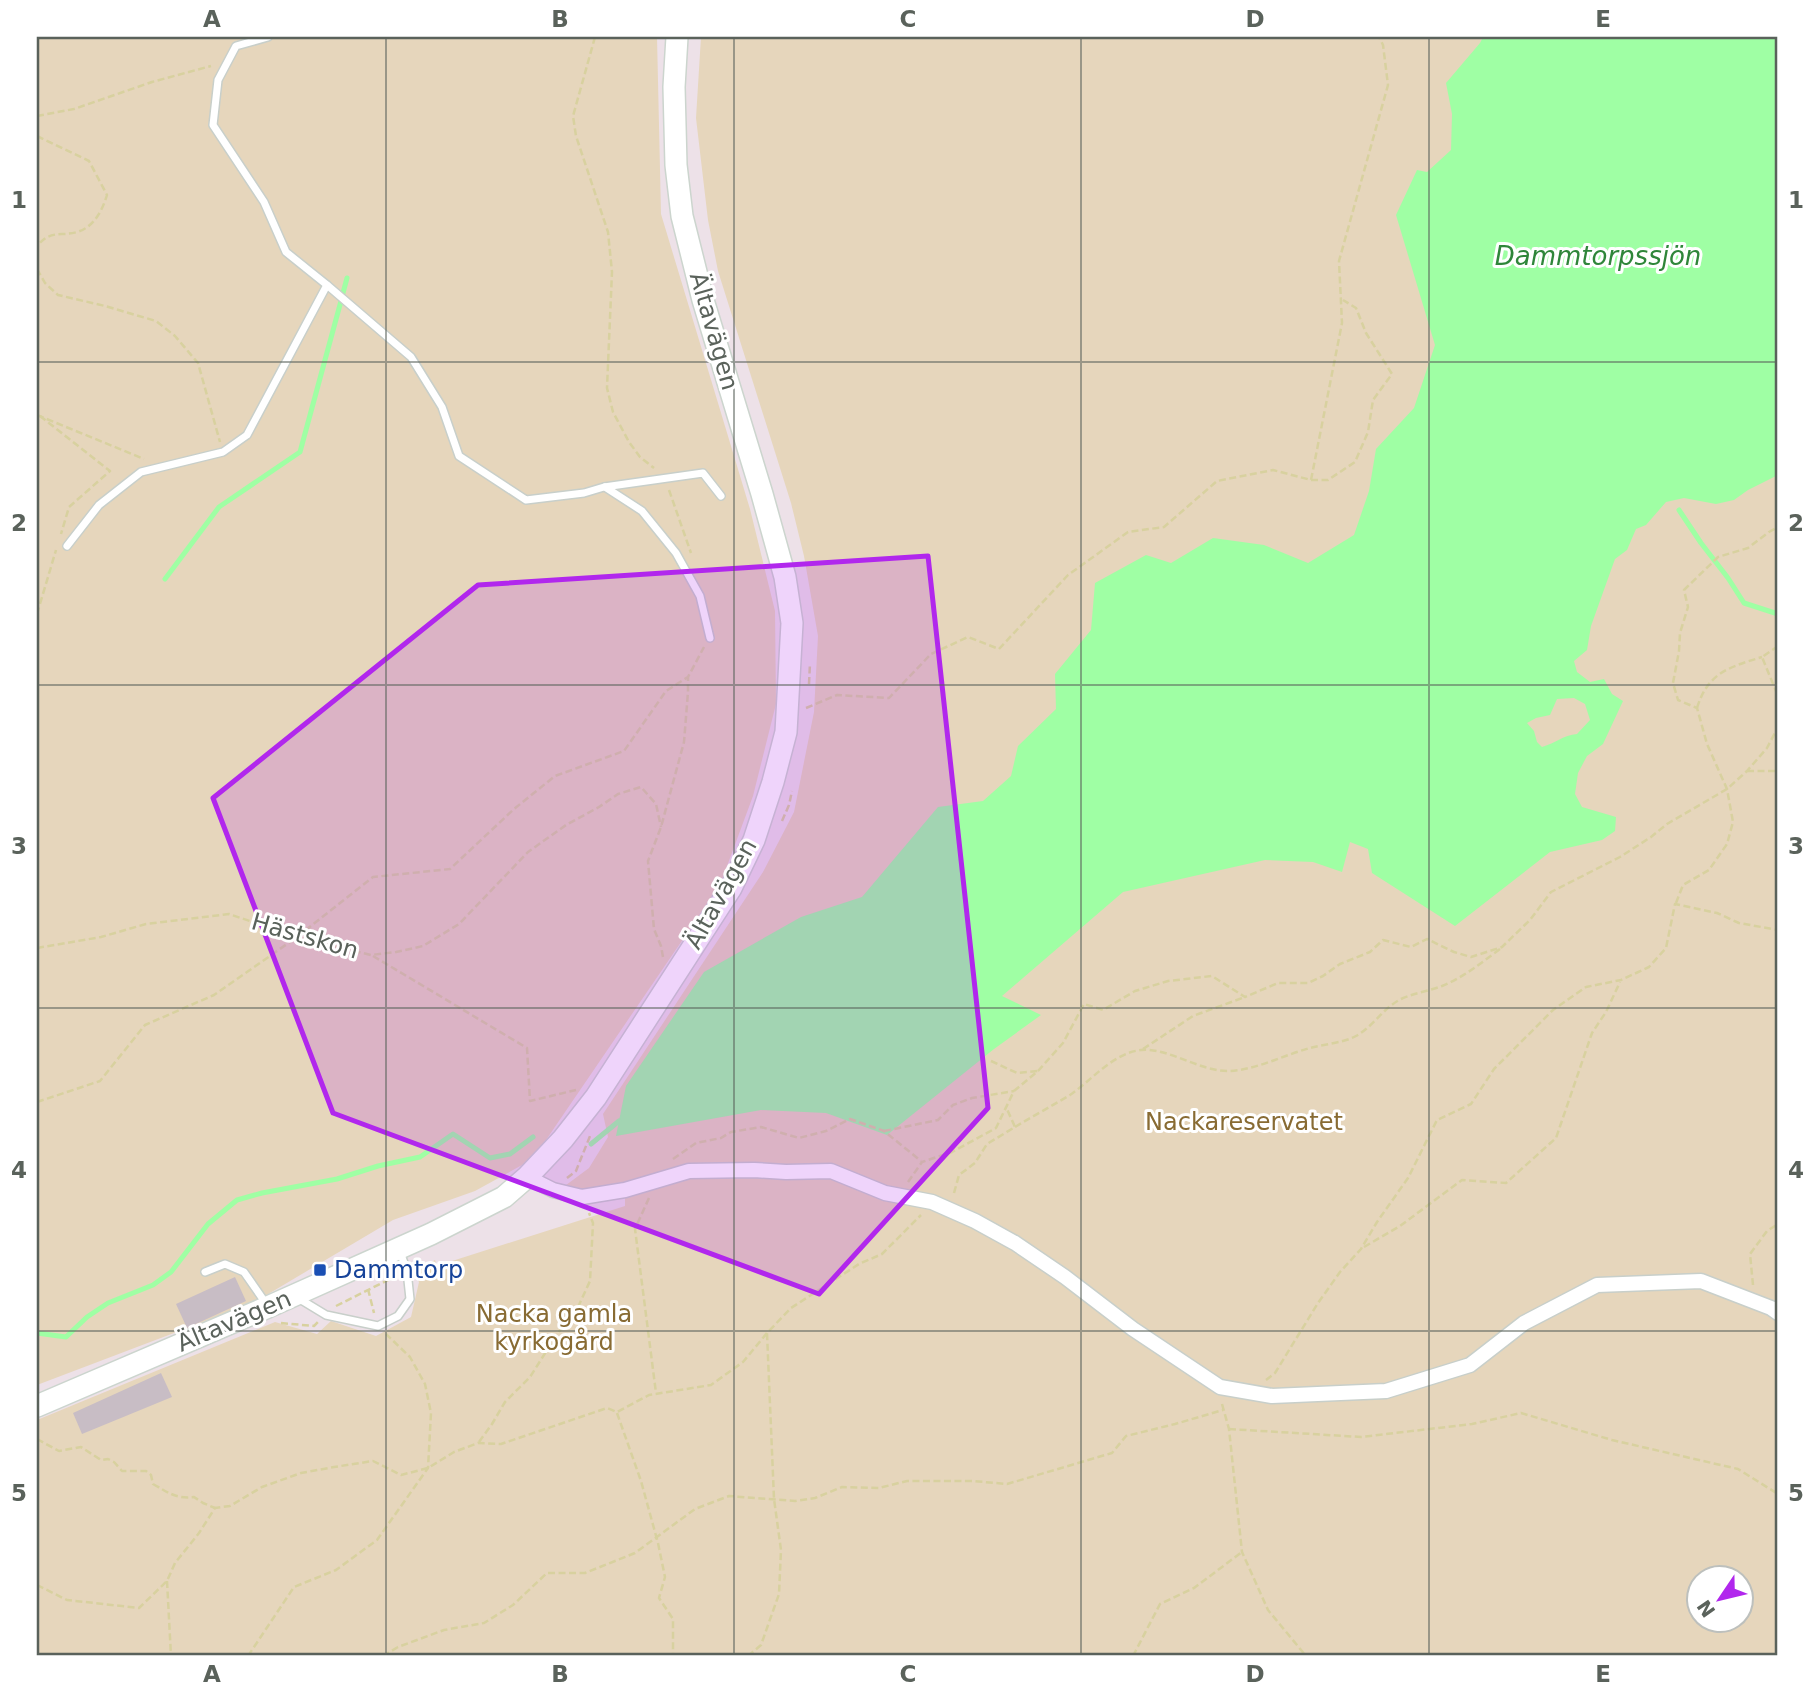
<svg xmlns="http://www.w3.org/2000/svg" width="1815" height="1693" font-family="'DejaVu Sans',sans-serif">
<rect width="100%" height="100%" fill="#ede1e8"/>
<g fill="#e6d6bc" fill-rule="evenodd">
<polygon points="37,37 657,37 661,214 750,509 775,611 776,704 753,796 720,885 533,1159 475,1191 393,1220 253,1303 37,1385"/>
<path d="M701 37H1778V1656H37V1420L275 1322 317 1334 331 1321 376 1336 411 1317 419 1282 413 1272 435 1260 440 1276 449 1262 625 1206V1198L563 1201 554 1194 589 1168 608 1137 603 1114 763 872 794 812 814 712 818 636 804 556 791 503 718 271 708 220 696 118ZM1700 1578H1742V1620H1700Z"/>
</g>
<path fill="#9fffa4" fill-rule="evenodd" d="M1483 37H1778V475L1748 490 1734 500 1716 504 1684 498 1666 502 1646 525 1636 529 1627 550 1615 559 1591 626 1587 650 1574 661 1577 672 1590 682 1604 679 1612 694 1623 701 1603 744 1587 756 1578 773 1575 794 1582 807 1616 817 1615 831 1602 840 1550 852 1455 926 1372 873 1368 849 1350 842 1342 872 1313 862 1265 860 1123 892 1002 996 1041 1015 994 1049 887 1135 826 1113 761 1110 616 1136 626 1086 704 972 801 917 862 897 938 807 983 801 1011 776 1018 746 1056 709 1055 674 1091 630 1095 583 1146 555 1171 563 1213 538 1264 545 1308 563 1354 535 1369 491 1376 449 1414 408 1435 345 1396 215 1417 170 1427 172 1451 150 1452 114 1446 83 1480 43ZM1574 698 1585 704 1590 720 1577 734C1563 735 1556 743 1542 747L1537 742 1534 731 1527 723 1536 718 1550 715 1557 699Z"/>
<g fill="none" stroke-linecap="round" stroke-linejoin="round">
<g stroke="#9fffa4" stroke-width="5">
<polyline points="343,293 347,278"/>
<polyline points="1679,510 1701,543 1728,578 1744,603 1778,614"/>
<polyline points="165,579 219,507 300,452 341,301"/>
<polyline points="591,1144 619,1121"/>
<polyline points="37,1333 66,1337 87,1317 108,1303 153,1285 171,1272 208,1224 237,1200 262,1193 337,1179 378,1166 420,1157 453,1134 490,1158 510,1154 533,1137"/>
</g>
</g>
<g fill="#c8bdc5">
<polygon points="235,1277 246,1301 187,1328 176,1304"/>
<polygon points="161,1373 172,1397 82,1434 73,1413"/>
</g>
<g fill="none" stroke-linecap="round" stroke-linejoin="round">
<defs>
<g id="service">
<polyline points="268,37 236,46 218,80 213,125 264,202 286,252 327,285 411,357 442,407 459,456 526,500 584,493 604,487 703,473 721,496"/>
<polyline points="605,487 642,511 676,553 700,596 710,638"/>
<polyline points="67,546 99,505 141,472 223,452 247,435 327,285"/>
<polyline points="205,1272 225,1264 244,1272 267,1305"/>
<polyline points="298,1298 326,1315 378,1326 398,1316 410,1299 407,1271 400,1252"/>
</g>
<polyline id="minor" points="527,1177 553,1190 582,1197 625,1190 689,1171 754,1170 786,1172 831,1171 885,1193 932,1202 975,1221 1015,1243 1065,1277 1133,1329 1220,1387 1272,1396 1386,1391 1470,1365 1524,1323 1597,1285 1701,1281 1771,1308 1778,1313"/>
<polyline id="secondary" points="37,1406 268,1307 431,1234 504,1197 527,1177 563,1139 596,1097 731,888 754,840 773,782 786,732 792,623 785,577 762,494 703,300 682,216 676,165 674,87 677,37"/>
</defs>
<use href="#service" stroke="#c8cfca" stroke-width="10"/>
<use href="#minor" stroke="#c8cfca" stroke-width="17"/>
<use href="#secondary" stroke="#ccd5ce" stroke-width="24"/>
<g stroke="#d8d19f" stroke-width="2.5" stroke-dasharray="7 3.5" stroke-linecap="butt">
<polyline points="595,37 573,116 576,136 608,232 612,272 607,388 613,412 629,442 640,457 654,468"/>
<polyline points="37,116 74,109 152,82 211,66"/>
<path d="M37 136 89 161 107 195C102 211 94 227 77 232 60 237 51 229 37 246"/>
<polyline points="37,269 45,283 58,295 105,306 156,321 175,336 198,363 220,442"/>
<polyline points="37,415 144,459"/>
<polyline points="40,416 110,471 69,507 61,534"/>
<polyline points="1311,480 1328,480 1355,462 1368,432 1373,400 1392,374 1366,333 1356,308 1343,300"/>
<polyline points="669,490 691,553"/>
<polyline points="37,614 56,550"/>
<polyline points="1778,646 1762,657 1778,696"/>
<polyline points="809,684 810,663"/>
<polyline points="806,708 837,695 889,698 931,654 968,637 999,649 1068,575 1128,532 1164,527 1217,481 1273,470 1311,480 1342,323 1339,261 1388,85 1383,45 1379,37"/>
<path d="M1697 708C1708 672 1730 667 1762 657"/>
<polyline points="1747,771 1778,771"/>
<polyline points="782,821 789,805 792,791"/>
<polyline points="1676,903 1683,885 1709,870 1727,844 1733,822 1727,789 1707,744 1697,708 1678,700 1673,683 1679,651 1680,633 1688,607 1684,590 1718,557 1748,548 1769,532 1778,527"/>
<polyline points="37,948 101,937 146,924 229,914 297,937 371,955 396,952 423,946 459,924 528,852 566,825 599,807 618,794 641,787 656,804 661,827"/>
<polyline points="373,956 527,1048 530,1101 576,1090"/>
<polyline points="663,957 661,946 654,929 648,861 661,827 684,742 688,692 688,677"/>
<polyline points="1143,1049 1193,1016 1245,997"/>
<polyline points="991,1061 1017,1073 1038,1071"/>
<polyline points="37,1102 100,1081 145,1025 214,995 297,937 373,877 450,869 514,809 555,776 624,751 666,691 688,677 704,647"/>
<path d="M1015 1127C1033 1116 1052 1106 1070 1095 1092 1080 1113 1053 1141 1050 1167 1047 1201 1072 1229 1071 1256 1070 1284 1055 1310 1048 1325 1044 1343 1043 1356 1036 1374 1026 1383 1008 1401 999 1414 993 1429 991 1442 986 1464 977 1481 963 1500 949"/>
<polyline points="884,1131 938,1120 953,1105 972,1098 1014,1091"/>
<polyline points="673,1159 696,1143 721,1138 731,1132 761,1127 799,1138 826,1131 850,1119 884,1131 921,1161"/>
<polyline points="567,1178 576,1171 590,1136"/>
<polyline points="908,1182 922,1162 952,1152 996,1128 1014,1091 1038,1071 1063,1043 1084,1004 1103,1010 1135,991 1168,981 1212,976 1245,997 1278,983 1308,983 1323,976 1340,964 1370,952 1383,940 1411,947 1427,939 1454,952 1471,957 1502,947 1530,920 1551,892 1620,857 1651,837 1667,824 1727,789 1747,771 1767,748 1778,727"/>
<polyline points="954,1193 959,1175 975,1163 987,1144 1015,1127 1006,1107"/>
<polyline points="649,1198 635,1229 656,1393"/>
<polyline points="1364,1247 1400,1226 1462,1180 1506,1183 1556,1138 1592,1033 1606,1012 1620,982"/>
<polyline points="1753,1285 1750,1254 1767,1231 1778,1224"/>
<polyline points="368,1289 374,1313"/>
<polyline points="336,1306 396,1276"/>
<polyline points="281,1323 314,1326 318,1322"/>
<polyline points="1266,1380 1275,1373 1318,1303 1340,1272 1361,1249 1377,1222 1408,1178 1437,1120 1471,1104 1494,1069 1553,1010 1586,987 1621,980 1649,967 1666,948 1675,904 1717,913 1739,923 1778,930"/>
<polyline points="1222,1404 1229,1429 1242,1552 1268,1610 1306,1656"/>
<polyline points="617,1413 641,1481 658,1543 665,1577 659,1598 673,1619 673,1656"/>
<polyline points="1229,1429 1361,1437 1472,1424 1521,1413 1612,1440 1738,1469 1778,1494"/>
<path d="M37 1439 59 1451 81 1447 101 1460 108 1459 114 1462 122 1471H146L151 1475 153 1484C169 1493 176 1499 194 1497L203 1503 215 1508"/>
<polyline points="479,1442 492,1424 505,1402 530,1377 558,1333 578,1307 590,1281 593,1223 589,1213"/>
<polyline points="167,1581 171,1656"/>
<polyline points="37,1585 67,1600 139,1608 167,1581 175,1563 199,1533 215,1508 230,1506 262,1487 301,1473 334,1467 373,1461 401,1475 428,1468 454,1452 478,1443 501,1444 607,1408 617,1412 649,1395 711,1385 743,1362 767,1333 791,1308 859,1264 882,1254 921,1215"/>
<polyline points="248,1656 294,1587 336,1570 377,1540 428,1468 431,1413 425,1384 410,1357 386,1334"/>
<polyline points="383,1656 398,1647 444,1630 484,1623 513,1605 547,1573 585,1573 635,1553 695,1509 729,1496 795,1501 815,1498 842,1487 879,1488 907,1481 973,1481 1007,1484 1112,1453 1126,1436 1175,1424 1223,1410"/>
<polyline points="748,1656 761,1645 779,1594 781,1550 774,1499 767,1333"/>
<polyline points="1133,1656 1160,1604 1194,1588 1242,1552"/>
</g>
<use href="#service" stroke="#fff" stroke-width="7"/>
<use href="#minor" stroke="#fff" stroke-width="14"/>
<use href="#secondary" stroke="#fff" stroke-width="21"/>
</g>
<path fill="#b127ed" fill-opacity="0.2" stroke="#b127ed" stroke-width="5" stroke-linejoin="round" d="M928 556 988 1108 819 1294 333 1113 213 798 478 585Z"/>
<path fill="none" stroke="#5a625b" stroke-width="2" stroke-opacity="0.55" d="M386 37V1656M734 37V1656M1081 37V1656M1429 37V1656M37 362H1778M37 685H1778M37 1008H1778M37 1331H1778"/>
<rect fill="#1a4fb4" stroke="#fff" stroke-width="2.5" x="313" y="1263" width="14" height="14" rx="3.5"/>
<g text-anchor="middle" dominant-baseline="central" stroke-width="6" stroke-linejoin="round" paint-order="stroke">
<g font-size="24" fill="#5a625b" stroke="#fff">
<text transform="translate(714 331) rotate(74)">Ältavägen</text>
<text transform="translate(721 894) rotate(-61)">Ältavägen</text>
<text transform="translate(305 936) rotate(16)">Hästskon</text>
<text transform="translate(234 1321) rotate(-23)">Ältavägen</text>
</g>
<g font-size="24" fill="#886b33" stroke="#fff">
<text x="1244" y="1122">Nackareservatet</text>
<text x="554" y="1314">Nacka gamla<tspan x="554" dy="28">kyrkogård</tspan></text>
</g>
<g font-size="24" fill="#164399" stroke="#fff" text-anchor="start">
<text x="334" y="1270">Dammtorp</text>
</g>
<g font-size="26" font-style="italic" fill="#2f863a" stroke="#fff">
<text x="1598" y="256">Dammtorpssjön</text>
</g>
</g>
<rect width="1815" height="1693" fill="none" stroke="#ffffff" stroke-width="77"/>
<g transform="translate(1720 1599) rotate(235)"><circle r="33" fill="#ffffff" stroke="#bdc0bd" stroke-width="2"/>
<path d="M0-5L12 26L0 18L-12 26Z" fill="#b127ed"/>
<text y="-10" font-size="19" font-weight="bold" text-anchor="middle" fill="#5a625b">N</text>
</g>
<rect x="38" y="38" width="1738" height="1616" fill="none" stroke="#5a625b" stroke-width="2.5"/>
<g font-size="23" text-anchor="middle" font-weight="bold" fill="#5a625b">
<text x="212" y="27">A</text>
<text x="560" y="27">B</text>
<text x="908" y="27">C</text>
<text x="1255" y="27">D</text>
<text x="1603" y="27">E</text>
<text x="19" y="208">1</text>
<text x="1796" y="208">1</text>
<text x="19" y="531">2</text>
<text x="1796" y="531">2</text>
<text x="19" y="854">3</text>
<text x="1796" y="854">3</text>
<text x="19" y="1178">4</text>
<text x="1796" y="1178">4</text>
<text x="19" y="1501">5</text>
<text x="1796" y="1501">5</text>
<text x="212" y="1682">A</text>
<text x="560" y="1682">B</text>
<text x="908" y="1682">C</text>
<text x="1255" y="1682">D</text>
<text x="1603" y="1682">E</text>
</g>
</svg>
